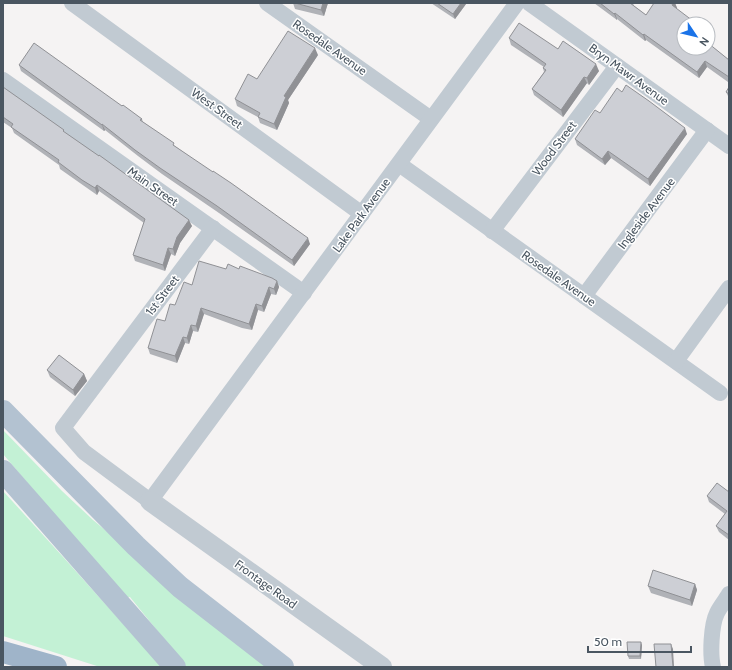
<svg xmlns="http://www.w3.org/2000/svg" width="732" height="670" font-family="Cabin,sans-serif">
<rect width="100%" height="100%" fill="#f5f3f3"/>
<polygon fill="#c3f1d5" points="3,430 62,491 93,520 270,667 100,667 3,636 3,491 64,558 142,645 177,655 130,597 125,598 3,454"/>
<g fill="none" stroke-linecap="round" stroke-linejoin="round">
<g stroke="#c1cad2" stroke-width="16">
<polyline points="72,3 362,214"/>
<polyline points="267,3 431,119"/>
<polyline points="529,3 729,146"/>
<polyline points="3,80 304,293"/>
<polyline points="399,164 720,393"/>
<polyline points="213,228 63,428 84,452 150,501 517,3"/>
<polyline points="492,231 617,66"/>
<polyline points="584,296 707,130"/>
<polyline points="676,361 729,288"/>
<path d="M713 667C710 655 711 625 717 613 720 607 725 601 729 594"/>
</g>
<polyline stroke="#c1cad2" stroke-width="20" points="150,501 382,667"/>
<g stroke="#b3c2d1" stroke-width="22">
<polyline points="3,411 136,546 180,587 283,667"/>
<polyline points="3,471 175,667"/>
</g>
<polyline stroke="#9fb4c9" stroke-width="22" points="3,652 56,667"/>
</g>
<g fill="#b0b2b7">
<polygon points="293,3 328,3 324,16 295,9"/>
<polygon points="431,3 466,3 466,4 455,19"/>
<polygon points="594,3 635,3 633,5 646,15 673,3 675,3 677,8 676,9 684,24 729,60 729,84 728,82 707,67 699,78 646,40 645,41 617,19 617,20"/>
<polygon points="509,38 558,49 599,71 589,85 587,83 563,117 534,95 532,89 544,72 543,68 544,67 511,45"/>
<polygon points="318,55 288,100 289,103 277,130 260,123 258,117 237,106 235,99 257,79"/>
<polygon points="19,65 122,106 142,119 143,122 175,146 310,244 294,266 219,213 162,174 138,156 105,130 104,131 21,71"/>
<polygon points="3,87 192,226 180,243 175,256 171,254 165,271 135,261 133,255 144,223 99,191 97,195 60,169 59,165 14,133 12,128 3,122"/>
<polygon points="729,87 729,98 726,92"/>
<polygon points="600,113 687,134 650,186 611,158 605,165 577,145 575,139"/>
<polygon points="226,269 239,269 277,281 279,287 276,295 271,294 264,312 258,310 252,330 242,328 204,314 198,332 193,331 189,344 185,343 177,363 150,354 148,348 175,305 192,285"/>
<polygon points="47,370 84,374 87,381 75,396 50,377"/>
<polygon points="729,492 729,540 719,532 716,526 725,514 709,502 707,496"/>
<polygon points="695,584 697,590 692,606 651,593 648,586"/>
<polygon points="642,645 641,659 629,659 628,656"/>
</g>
<g fill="#909195">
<polygon points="323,3 328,3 324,16 321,10"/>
<polygon points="461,3 466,3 466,4 455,19 453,14"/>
<polygon points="673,3 675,3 677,8 674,12 672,5"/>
<polygon points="615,13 617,19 617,20 614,14"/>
<polygon points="644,34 646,40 645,41 643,35"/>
<polygon points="315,48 318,55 288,100 289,103 277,130 274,124 284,96"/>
<polygon points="705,61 707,67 699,78 697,72"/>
<polygon points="596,64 599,71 589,85 587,78"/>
<polygon points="584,77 587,83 563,117 561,110"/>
<polygon points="102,124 105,130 104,131 102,125"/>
<polygon points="685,128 687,134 650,186 648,179"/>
<polygon points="608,151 611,158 605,165 602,159"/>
<polygon points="97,185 99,191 97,195 95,188"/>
<polygon points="189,220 192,226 180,243 175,256 173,249 177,237"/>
<polygon points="308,238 310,244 294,266 292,260"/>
<polygon points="168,248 171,254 165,271 163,265"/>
<polygon points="277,281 279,287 276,295 274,289"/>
<polygon points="269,287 271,294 264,312 262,306"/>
<polygon points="256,304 258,310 252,330 249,324"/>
<polygon points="201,308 204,314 198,332 196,326"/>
<polygon points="191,325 193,331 189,344 187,338"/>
<polygon points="183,337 185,343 177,363 175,356"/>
<polygon points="84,374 87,381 75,396 73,390"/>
<polygon points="695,584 697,590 692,606 690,600"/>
<polygon points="641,642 642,645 641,659 640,656"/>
<polygon points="671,644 673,649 674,667 673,667"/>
</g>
<g fill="#cdcfd5" stroke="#909195">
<polygon points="295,3 323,3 321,10"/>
<polygon points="437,3 461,3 453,14"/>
<polygon points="600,3 630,3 646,15 654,3 673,3 672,5 697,24 684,24 684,48 708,48 708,43 729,60 729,77 705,61 697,72 644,34 643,35 615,13 614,14"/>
<polygon points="519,23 558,49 563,41 596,64 587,78 584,77 561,110 532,89 546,70 543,68 546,64 509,38"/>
<polygon points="288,31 315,48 284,96 286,97 274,124 258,117 260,113 235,99 248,74 257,79"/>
<polygon points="34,43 122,106 123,105 142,119 140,120 174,143 173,145 213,172 213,171 231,183 308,238 292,260 217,206 160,168 135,150 102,124 102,125 19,65"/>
<polygon points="626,85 649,101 685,128 648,179 608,151 602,159 575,139 595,110 600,113 617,88 622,92"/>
<polygon points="3,87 64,130 63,131 99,156 99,155 189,220 177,237 173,249 168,248 163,265 133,255 145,219 97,185 95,188 82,180 58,162 59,160 11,127 13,124 3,117"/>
<polygon points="729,87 729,94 726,92"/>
<polygon points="199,261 226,269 228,264 239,269 240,266 272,278 277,281 274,289 269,287 262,306 256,304 249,324 201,308 196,326 191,325 187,338 183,337 175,356 148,348 157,319 165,321 170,304 175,305 184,282 192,285"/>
<polygon points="59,355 84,374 73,390 47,370"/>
<polygon points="717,483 729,492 729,535 716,526 727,511 707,496"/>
<polygon points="653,570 695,584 690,600 648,586"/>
<polygon points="627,642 641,642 640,656 628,656"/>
<polygon points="654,644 671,644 673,667 656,667"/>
</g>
<g text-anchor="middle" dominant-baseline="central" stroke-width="3" stroke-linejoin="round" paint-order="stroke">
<g font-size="12" fill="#4a5661" stroke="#fff">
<text transform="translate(330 47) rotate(35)">Rosedale Avenue</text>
<text transform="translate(629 74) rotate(36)">Bryn Mawr Avenue</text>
<text transform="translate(217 108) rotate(36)">West Street</text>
<text transform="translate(554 148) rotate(-53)">Wood Street</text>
<text transform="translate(153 186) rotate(35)">Main Street</text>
<text transform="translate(646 213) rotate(-53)">Ingleside Avenue</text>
<text transform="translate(361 215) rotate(-54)">Lake Park Avenue</text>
<text transform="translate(559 278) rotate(35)">Rosedale Avenue</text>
<text transform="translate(162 295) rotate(-53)">1st Street</text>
<text transform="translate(266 584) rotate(36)">Frontage Road</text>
</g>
</g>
<rect width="732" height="670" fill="none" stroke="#4a5661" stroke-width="8"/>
<g transform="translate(696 36) rotate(125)"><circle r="19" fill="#ffffff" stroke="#b7bbc0"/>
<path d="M0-3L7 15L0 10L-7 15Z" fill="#1a73e8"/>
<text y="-6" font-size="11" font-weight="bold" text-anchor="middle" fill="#4a5661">N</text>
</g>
<path d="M588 646v6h103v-6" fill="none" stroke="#4a5661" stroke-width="2"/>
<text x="594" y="646" font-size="12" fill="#4a5661" stroke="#ffffff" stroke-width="3" paint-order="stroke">50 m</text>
</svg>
